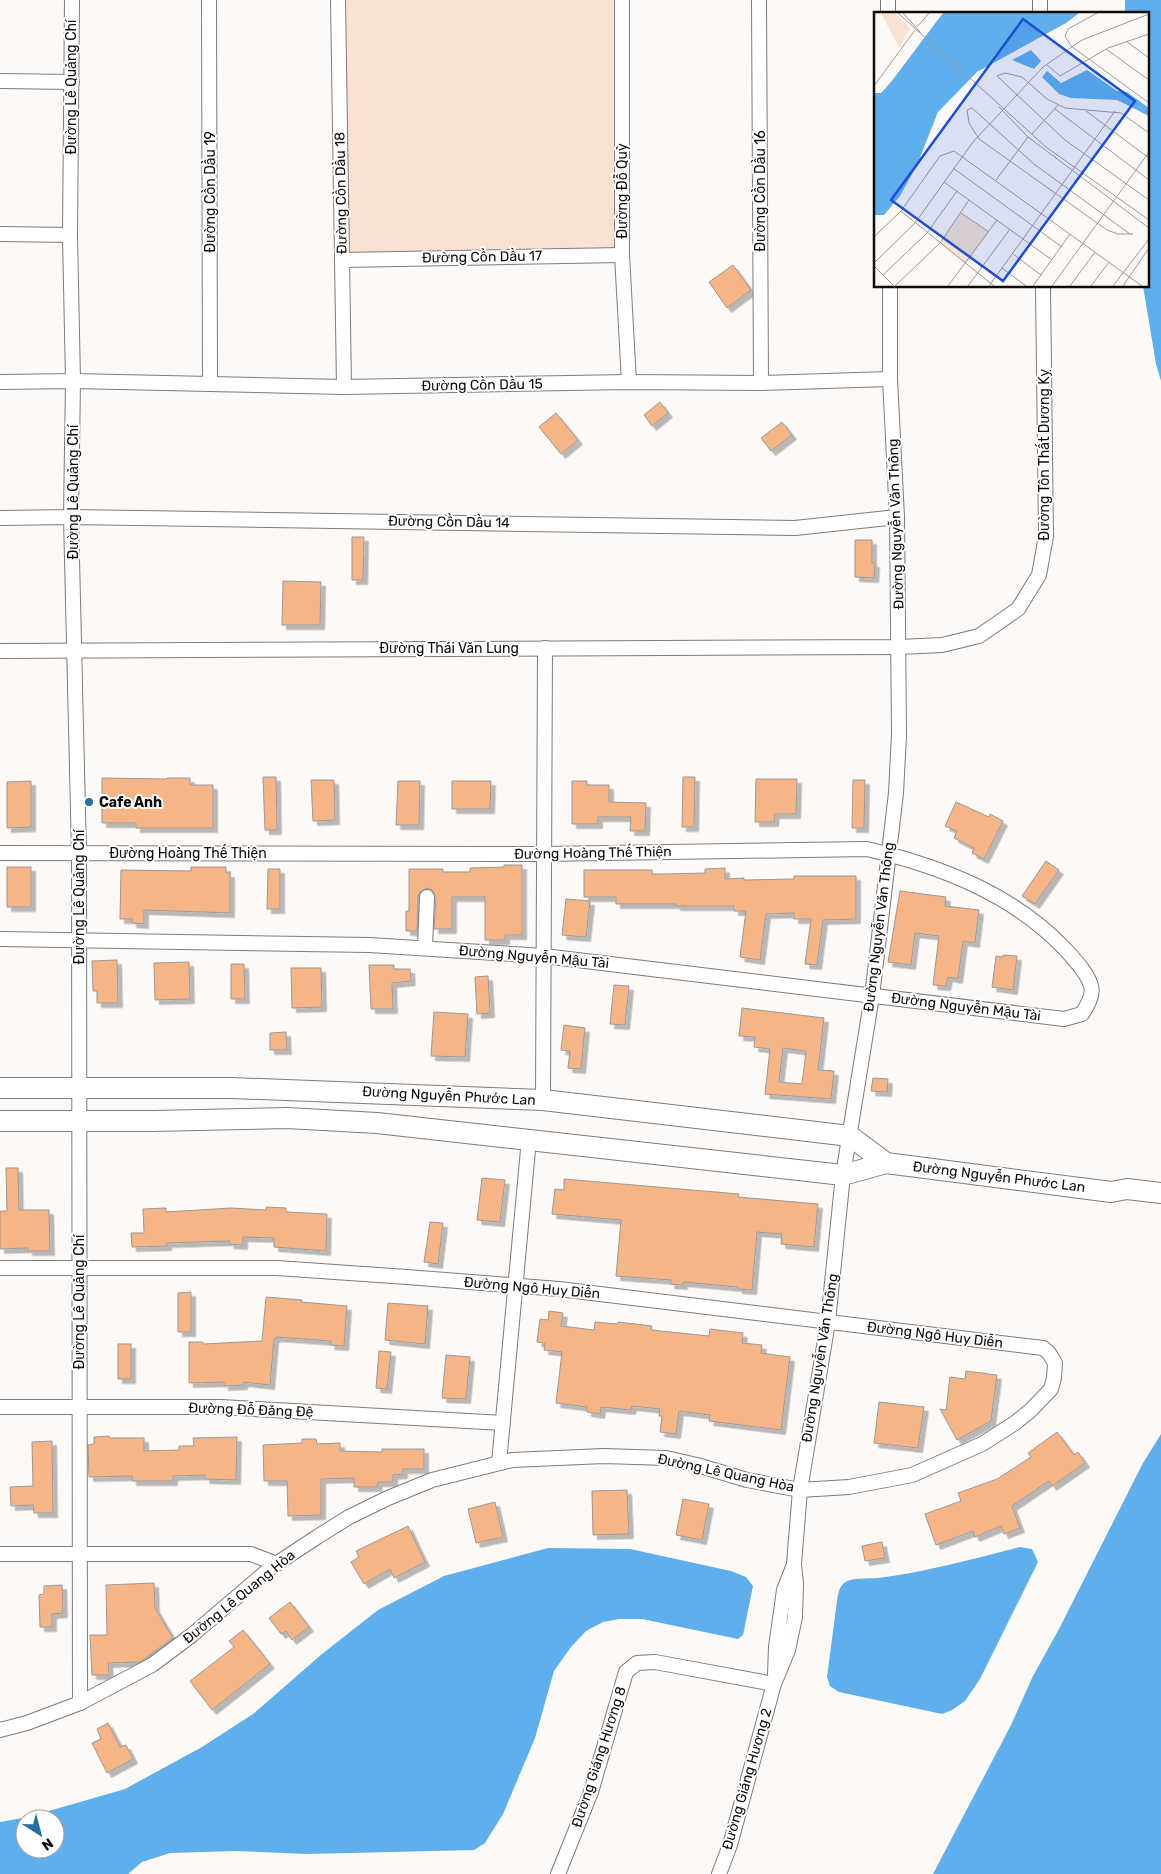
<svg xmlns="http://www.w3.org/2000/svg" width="1161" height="1874" font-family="Rubik,sans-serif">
<defs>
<filter id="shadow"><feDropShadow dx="4.5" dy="4.5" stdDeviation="0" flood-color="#0004"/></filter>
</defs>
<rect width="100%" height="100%" fill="#fcf9f7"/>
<polygon fill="#f9e2d3" points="338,0 622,0 622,255 342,260"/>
<g fill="#60afed" fill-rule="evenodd">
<polygon points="1125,0 1161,0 1161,381 1156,364 1143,286 1147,286 1147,14 1125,14"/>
<polygon points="1161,1434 1161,1874 933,1874 1011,1725 1033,1676 1059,1629 1143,1463"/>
<path d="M1020 1547 1032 1549 1038 1562 980 1679 965 1701 952 1710 942 1714 839 1692 830 1686 827 1677 837 1601C838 1595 839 1587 844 1583 852 1577 868 1579 878 1578 926 1572 973 1559 1020 1547Z"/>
<path d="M548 1548 630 1549 731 1571 746 1577 753 1586 743 1635 738 1639 642 1619H619L603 1622 586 1631 571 1647 554 1671 535 1738 503 1814 485 1843 474 1850 308 1854 235 1851 170 1853 142 1862 128 1874H0V1822L28 1817 125 1789 202 1747 253 1714 322 1654 378 1610 444 1576ZM25 1819H55V1849H25Z"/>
</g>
<g fill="#f5b587" stroke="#9b9997" fill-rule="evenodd" filter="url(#shadow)">
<polygon points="733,265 751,290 727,308 709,282"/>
<polygon points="660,402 668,413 652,426 644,415"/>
<polygon points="556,413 578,440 561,454 539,427"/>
<polygon points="782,422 792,435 771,451 761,438"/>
<polygon points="352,537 364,537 363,580 352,580"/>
<polygon points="855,540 872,540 872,563 875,563 874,578 855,577"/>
<polygon points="283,581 321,582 320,625 282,625"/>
<polygon points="263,777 276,777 277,830 265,830"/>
<polygon points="683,777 695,777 694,827 682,827"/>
<polygon points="102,778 167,779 167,778 190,778 190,785 213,785 213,828 136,828 136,823 102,823"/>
<polygon points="756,779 797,779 796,814 775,814 774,822 755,822"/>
<polygon points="311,780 334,780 335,820 313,821"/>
<polygon points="853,780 865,780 864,828 852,828"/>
<polygon points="31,781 31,827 7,828 7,782"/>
<polygon points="398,781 420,781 419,825 396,825"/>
<polygon points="452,781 491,781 490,809 452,809"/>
<polygon points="572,781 587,781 587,785 609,785 609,802 646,803 645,831 630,831 631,817 598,817 598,824 572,824"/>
<polygon points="956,802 989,817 990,814 1003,821 984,859 972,853 974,848 954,838 957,831 945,826"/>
<polygon points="1046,861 1059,870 1035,904 1022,896"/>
<polygon points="504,865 522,865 522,935 505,935 505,940 485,940 485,897 452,897 452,929 434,929 436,897 432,890 427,888 420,892 418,896 417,931 406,931 406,911 409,911 409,869 443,869 443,872 470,872 470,868 504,867"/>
<rect x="7" y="867" width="24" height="40"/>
<polygon points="191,867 226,867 226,873 230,873 230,913 144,910 144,924 132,923 132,919 120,919 121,870 191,871"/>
<polygon points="725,868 725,879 744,878 744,880 794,879 794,876 856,876 856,919 823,920 817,965 805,964 811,919 794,919 794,913 766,914 760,960 740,957 746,911 734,911 734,906 676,906 676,904 616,904 616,897 584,897 584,870 652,870 652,874 664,874 705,873 705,869"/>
<polygon points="268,869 280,869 280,909 267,909"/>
<polygon points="900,891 946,897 945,906 979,910 975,943 963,941 958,979 948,977 946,986 933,985 939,936 915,933 911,965 888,962"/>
<polygon points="566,899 590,901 586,937 562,935"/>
<polygon points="1003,955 1017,956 1013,990 992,987 996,956 1003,957"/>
<polygon points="117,960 118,1003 97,1003 97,991 93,991 92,961"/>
<polygon points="189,962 190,999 155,1000 154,963"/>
<polygon points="231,964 244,964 245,999 231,999"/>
<polygon points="369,965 394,965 394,969 410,969 411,981 392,983 393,1009 371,1009"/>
<polygon points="291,968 321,968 322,1007 292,1008"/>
<polygon points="488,976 490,1013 477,1014 475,977"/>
<polygon points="614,985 629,986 625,1025 610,1024"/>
<path d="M742 1008 824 1018 818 1070 834 1071 831 1099 765 1094 770 1049 754 1047 755 1037 739 1036ZM783 1048 806 1051 802 1084 779 1082Z"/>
<polygon points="434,1012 468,1014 465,1057 431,1056"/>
<polygon points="564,1025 585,1028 581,1069 568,1068 570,1051 561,1050"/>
<polygon points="286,1032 287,1050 270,1050 270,1033"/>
<polygon points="873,1078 888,1079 887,1092 871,1091"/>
<polygon points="6,1168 18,1168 19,1210 49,1210 50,1251 28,1251 28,1248 0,1249 0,1211 7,1211"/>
<polygon points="482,1178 505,1180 500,1222 477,1220"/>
<polygon points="564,1179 739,1194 738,1197 818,1204 814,1247 781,1244 782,1234 757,1232 752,1290 738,1289 738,1287 683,1282 683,1285 670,1284 671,1280 616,1276 621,1220 552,1214 555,1189 564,1190"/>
<polygon points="266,1207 286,1208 286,1212 327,1214 326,1251 274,1247 274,1238 243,1237 243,1245 229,1244 230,1241 167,1243 167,1246 132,1247 131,1233 144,1233 143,1209 166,1208 166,1212 231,1208 266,1210"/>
<polygon points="430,1222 443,1223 438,1264 424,1262"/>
<polygon points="191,1292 191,1332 178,1332 178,1293"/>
<polygon points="266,1297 302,1300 301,1302 347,1306 344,1346 330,1345 331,1341 276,1337 275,1339 274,1339 270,1385 243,1382 243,1385 224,1386 224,1382 189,1383 189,1342 203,1342 203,1344 262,1341"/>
<polygon points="388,1303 428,1306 425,1344 385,1340"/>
<polygon points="549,1311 563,1313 561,1326 594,1330 595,1322 617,1324 618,1322 652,1326 651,1330 709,1336 710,1329 743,1333 742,1343 762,1345 761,1353 790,1357 781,1430 709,1421 710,1415 679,1411 676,1434 660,1432 662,1416 659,1416 660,1409 632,1406 631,1410 601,1407 600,1414 587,1412 587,1407 556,1403 562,1352 544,1350 545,1343 537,1342 540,1319 548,1320"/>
<rect x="118" y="1344" width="13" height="35"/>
<polygon points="379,1351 391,1352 387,1389 376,1388"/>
<polygon points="446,1355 470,1357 466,1399 442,1398"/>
<polygon points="966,1371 997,1375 991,1421 957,1440 940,1409 946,1410 950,1377 965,1379"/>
<polygon points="879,1402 924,1407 918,1448 874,1443"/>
<polygon points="1057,1432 1074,1455 1078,1452 1085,1463 1052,1486 1049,1481 1012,1506 1020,1528 1004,1534 1001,1526 975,1537 973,1531 936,1545 925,1514 961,1501 958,1493 997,1479 1031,1457 1028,1453"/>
<polygon points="109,1436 109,1438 144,1438 144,1451 179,1450 179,1446 194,1446 193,1438 237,1437 236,1480 205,1479 205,1475 173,1476 173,1481 132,1481 132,1476 89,1477 88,1445 94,1444 94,1437"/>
<polygon points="302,1439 316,1439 317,1444 340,1443 340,1451 382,1452 382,1449 424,1449 424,1469 403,1469 403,1474 393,1475 393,1482 378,1482 377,1487 354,1487 354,1478 321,1479 321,1515 288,1516 287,1481 264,1481 263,1445 302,1443"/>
<polygon points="52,1441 53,1513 34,1513 33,1505 11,1506 10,1487 33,1486 32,1442"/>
<polygon points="627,1490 629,1534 593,1535 592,1491"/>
<polygon points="683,1499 709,1504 702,1540 676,1535"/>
<polygon points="495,1502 503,1537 476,1543 468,1509"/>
<polygon points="408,1526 425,1562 394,1578 390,1569 364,1584 351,1562 359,1557 356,1551"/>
<polygon points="882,1542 885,1558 865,1561 862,1546"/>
<polygon points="154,1583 155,1608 173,1638 140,1662 108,1663 109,1675 92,1675 90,1635 107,1635 106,1585"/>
<polygon points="62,1585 63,1613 52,1614 52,1627 40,1627 39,1595 44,1594 44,1586"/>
<polygon points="290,1602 309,1627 292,1640 286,1631 281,1634 269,1618"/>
<polygon points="243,1630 270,1664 212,1710 190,1681 234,1647 229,1641"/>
<polygon points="108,1723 120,1747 126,1745 133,1759 107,1773 92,1743 101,1739 97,1729"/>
</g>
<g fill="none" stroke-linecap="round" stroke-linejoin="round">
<defs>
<g id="street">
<polyline points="72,0 70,235 73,381 71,517 79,853 80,1703"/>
<polyline points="209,0 210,384"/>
<polyline points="338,0 344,387"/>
<polyline points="622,0 622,255 629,382"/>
<polyline points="759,0 761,383"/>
<polyline points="888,0 888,14"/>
<polyline points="1040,0 1040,14"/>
<polyline points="0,81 72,82"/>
<polyline points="0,234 70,235"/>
<polyline points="342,260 622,255"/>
<polyline points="0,382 73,381 344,387 629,382 761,383 890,379"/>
<polyline points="0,518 71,517 795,528 897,517"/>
<polyline points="0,651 899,647 942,645 979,636 1018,609 1039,575 1046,536 1043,286"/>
<path d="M0 853 544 854 867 849C940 866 1013 894 1065 949 1073 958 1088 973 1091 986 1094 995 1087 1006 1082 1014L1064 1019 544 956 369 945 0 939"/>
<polyline points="425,948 427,897"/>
<polyline points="543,1100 545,648"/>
<polyline points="0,1268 277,1268 407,1277 559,1289 1043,1348 1049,1353 1055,1363 1054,1378 1051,1389 1031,1410 1015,1423 982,1444 912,1475 849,1487 800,1490 747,1480 697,1465 666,1458 604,1456 512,1460 432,1480 388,1498 349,1517 317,1537 273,1566 192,1635 152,1665 80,1703 27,1723 0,1730"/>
<polyline points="0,1407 221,1407 503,1423"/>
<polyline points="499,1463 529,1139"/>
<polyline points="0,1554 251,1554 277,1564"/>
<polyline points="775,1674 776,1647 784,1590 793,1567"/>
<polyline points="558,1874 591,1792 626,1672 637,1663 655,1662 774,1684"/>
<polyline points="719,1874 730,1845 774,1684 788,1650 795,1617 796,1584 794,1564 800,1490 828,1322 843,1175 872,996 896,793 899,735 897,517 890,379 890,286"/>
</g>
<g id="secondary">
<polyline points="0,1088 232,1088 543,1100 850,1136 886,1163"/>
<polyline points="0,1121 153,1121 287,1118 377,1123 843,1175 886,1163 1111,1192 1127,1189 1161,1193"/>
</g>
</defs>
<use href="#street" stroke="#7e7c7a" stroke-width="16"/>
<use href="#secondary" stroke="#7e7c7a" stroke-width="22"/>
<use href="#street" stroke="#fff" stroke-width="14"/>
<use href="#secondary" stroke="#fff" stroke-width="20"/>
</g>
<circle fill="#2870a4" stroke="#fff" stroke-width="2" cx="89" cy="802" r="5"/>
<g text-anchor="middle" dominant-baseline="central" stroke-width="4" stroke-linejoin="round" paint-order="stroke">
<g font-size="14" fill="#0d0c0b" stroke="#fff">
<text transform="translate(71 87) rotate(-90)">Đường Lê Quảng Chí</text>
<text transform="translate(622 191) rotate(-90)">Đường Đỗ Quỳ</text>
<text transform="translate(760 191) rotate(-90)">Đường Cồn Dầu 16</text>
<text transform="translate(210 192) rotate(-90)">Đường Cồn Dầu 19</text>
<text transform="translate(341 193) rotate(-91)">Đường Cồn Dầu 18</text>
<text transform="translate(482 257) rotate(-1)">Đường Cồn Dầu 17</text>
<text transform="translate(482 385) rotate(-1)">Đường Cồn Dầu 15</text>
<text transform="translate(1044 455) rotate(-90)">Đường Tôn Thất Dương Kỵ</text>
<text transform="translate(73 492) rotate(-90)">Đường Lê Quảng Chí</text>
<text transform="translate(449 522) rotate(1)">Đường Cồn Dầu 14</text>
<text transform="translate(896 524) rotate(-92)">Đường Nguyễn Văn Thông</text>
<text x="449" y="648">Đường Thái Văn Lung</text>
<text x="188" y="853">Đường Hoàng Thế Thiện</text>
<text transform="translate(593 853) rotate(-1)">Đường Hoàng Thế Thiện</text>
<text transform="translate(79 897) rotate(-90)">Đường Lê Quảng Chí</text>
<text transform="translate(879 927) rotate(-83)">Đường Nguyễn Văn Thông</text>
<text transform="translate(534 957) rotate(5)">Đường Nguyễn Mậu Tài</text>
<text transform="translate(966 1007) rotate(7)">Đường Nguyễn Mậu Tài</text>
<text transform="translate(449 1096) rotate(3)">Đường Nguyễn Phước Lan</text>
<text transform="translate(999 1177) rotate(7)">Đường Nguyễn Phước Lan</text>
<text transform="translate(532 1288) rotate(5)">Đường Ngô Huy Diễn</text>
<text transform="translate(79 1302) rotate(-90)">Đường Lê Quảng Chí</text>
<text transform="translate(935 1335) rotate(7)">Đường Ngô Huy Diễn</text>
<text transform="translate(820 1358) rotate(-81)">Đường Nguyễn Văn Thông</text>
<text transform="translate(251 1410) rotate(2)">Đường Đỗ Đăng Đệ</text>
<text transform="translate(726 1473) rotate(12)">Đường Lê Quang Hòa</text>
<text transform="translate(239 1597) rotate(-39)">Đường Lê Quang Hòa</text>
<text transform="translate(599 1757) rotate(-72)">Đường Giáng Hương 8</text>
<text transform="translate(747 1779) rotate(-74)">Đường Giáng Hương 2</text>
</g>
<g font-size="14" font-weight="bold" fill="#0d0c0b" stroke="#fff" text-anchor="start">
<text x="99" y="802">Cafe Anh</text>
</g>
</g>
<g transform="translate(874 12)">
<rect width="275" height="275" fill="#fcf9f7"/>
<path d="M7 1H21L36 16 25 36ZM87 201 115 220 92 252 66 231Z" fill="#f9e2d3"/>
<path d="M69 1H205L192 11 103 60 64 100 43 153 26 184 10 203H0V81H7L17 70ZM157 38 167 49 160 57 138 48ZM213 58 243 79 253 80 275 96V104L243 88 197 86 185 82 168 65 173 59 187 71Z" fill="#60afed"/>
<path fill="none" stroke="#9c9a99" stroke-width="1" d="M24 1 172 135 275 208M29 1 47 21M223 1 194 17 191 24 197 34 275 91M43 15 55 1M252 29 275 46M232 37 275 68M173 53 186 64 234 36 275 22M0 74 41 18M125 95 154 125 275 216M181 97 275 168M212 99 275 146M275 121 247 101 191 96 173 87 148 65 131 61 123 64 191 128 275 188M158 122 184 93M79 156 188 235M122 168 154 125M70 170 178 248M27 199 120 274M87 201 115 220M256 222 160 152 98 96 93 98 95 111 105 127 233 218 244 222H259M0 225 27 199 66 144 80 139 268 274M139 242 167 263M0 251 41 211 99 130 169 55 208 28 275 2M0 254 20 274M128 256 152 274M9 263 53 221 83 179M21 274 66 231 95 188M74 274 123 208M94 274 136 217M115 274 241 99M159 274 196 222M178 274 275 140M196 274 221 240M217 274 235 250M239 274 275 227M249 274 275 236"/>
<path fill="#1d4ed8" fill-opacity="0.15" stroke="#1d4ed8" stroke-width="2.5" d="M149 7 261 89 129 269 17 188Z"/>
<rect width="275" height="275" fill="none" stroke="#0d0c0b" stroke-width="2.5"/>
</g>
<g transform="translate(40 1834) rotate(144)"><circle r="24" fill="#ffffff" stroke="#9e9e9d"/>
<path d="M0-4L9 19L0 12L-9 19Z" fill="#2870a4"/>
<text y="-8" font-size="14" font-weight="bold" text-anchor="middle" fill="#0d0c0b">N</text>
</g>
</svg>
